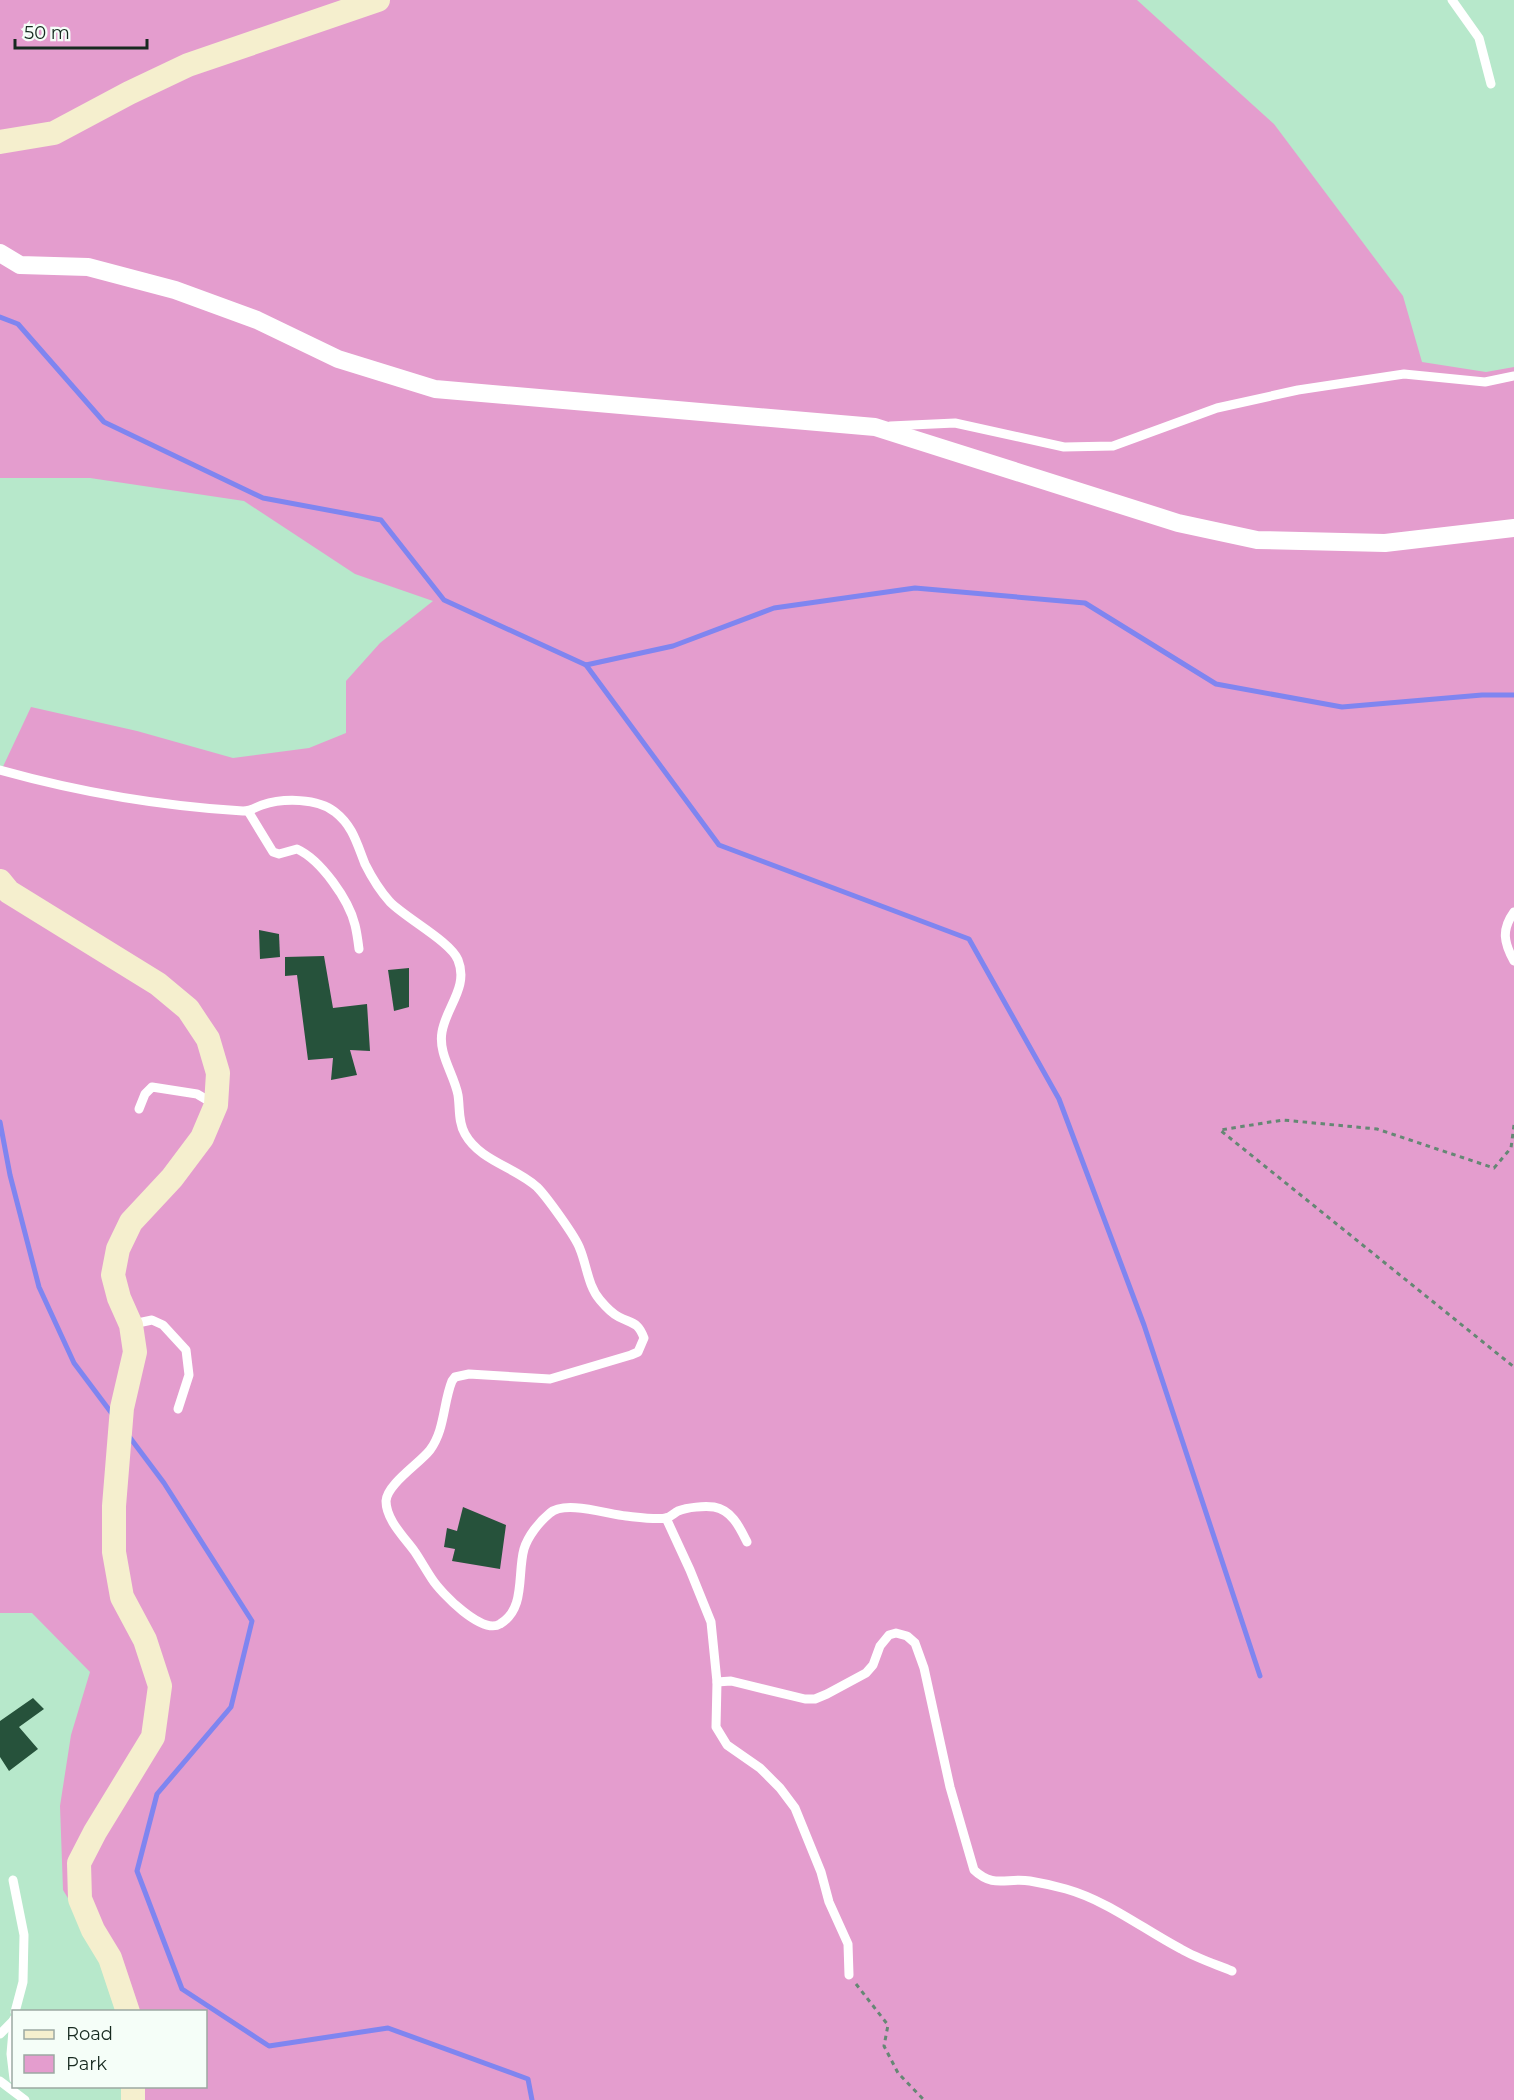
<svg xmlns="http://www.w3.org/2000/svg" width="1514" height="2100" font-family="Montserrat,sans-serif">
<rect width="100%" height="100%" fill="#b7e8cb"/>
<polygon fill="#e49dce" points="0,0 1137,0 1274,124 1403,296 1422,362 1486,372 1514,367 1514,2100 129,2100 129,2087 206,2086 206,2012 123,2011 106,1960 63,1890 60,1806 71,1735 90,1672 32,1613 0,1613 0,773 31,707 137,731 233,758 309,748 346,733 346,681 380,643 433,601 355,574 244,501 90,478 0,478"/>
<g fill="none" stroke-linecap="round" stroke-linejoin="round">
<g stroke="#7f85f0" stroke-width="5">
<polyline points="0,317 18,324 104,422 263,498 381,520 444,600 586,665 673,646 774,608 915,588 1085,603 1216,684 1342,707 1482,695 1514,695"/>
<polyline points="586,665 719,845 969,939 1059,1099 1144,1325 1260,1676"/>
<polyline points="0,1122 10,1175 39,1287 74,1363 113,1415"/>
<polyline points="128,1435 164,1483 252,1621 231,1707 157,1794 137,1871 182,1989 269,2046 388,2028 528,2079 532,2100"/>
</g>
</g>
<g fill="#26523b">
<polygon points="259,930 279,934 280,957 260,959"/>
<polygon points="324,956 333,1008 367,1004 370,1051 350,1050 357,1075 331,1080 333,1058 308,1060 297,975 285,976 285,957"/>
<polygon points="409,968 409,1007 394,1011 388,970"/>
<polygon points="463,1507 506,1525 500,1569 452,1561 455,1549 444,1547 447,1528 457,1531"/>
<polygon points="33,1698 44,1709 19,1727 38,1749 9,1771 0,1757 0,1721"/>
</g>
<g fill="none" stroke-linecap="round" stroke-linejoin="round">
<g stroke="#658774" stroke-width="3" stroke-dasharray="4.5 4.5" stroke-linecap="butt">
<polyline points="1514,1125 1511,1148 1494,1168 1377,1129 1283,1120 1220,1130 1514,1367"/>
<polyline points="856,1984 888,2025 884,2046 898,2073 924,2100"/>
</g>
<g stroke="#fff" stroke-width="9">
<polyline points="1452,0 1479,38 1491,84"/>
<polyline points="890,426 955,423 1064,447 1113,446 1217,408 1298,390 1404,374 1485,382 1514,376"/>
<path d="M0 770C79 792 161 806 243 811 251 811 256 807 262 805 283 798 318 798 335 812 353 826 357 844 365 864 371 876 381 892 390 902 407 919 451 942 458 960 469 987 446 1007 442 1032 438 1054 454 1074 458 1095 460 1108 458 1122 465 1134 480 1161 515 1167 537 1187 546 1196 576 1237 580 1249 587 1266 588 1286 600 1300 605 1306 613 1314 619 1317 633 1324 638 1322 644 1338L638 1352 631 1355 550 1379 469 1374 455 1377 452 1381C443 1403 445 1430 430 1450 420 1463 387 1484 386 1501 386 1520 405 1538 415 1552 421 1561 426 1570 432 1579 441 1593 482 1635 500 1624 526 1609 517 1574 524 1549 528 1536 539 1522 550 1513 565 1500 607 1514 626 1516 636 1517 657 1520 666 1518 671 1517 674 1513 678 1511 688 1507 704 1506 714 1507 732 1510 740 1528 747 1542"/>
<path d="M248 811 273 852 279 854 297 849C321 860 349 900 355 925 357 933 358 941 359 949"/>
<path d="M1514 912C1501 930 1504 943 1514 961"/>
<polyline points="139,1109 145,1094 152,1087 197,1094 214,1104"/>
<polyline points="133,1324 152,1320 163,1325 186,1350 189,1375 178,1409"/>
<path d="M666 1518 690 1570 711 1622 717 1682 731 1681 805 1699H815L827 1694 866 1673 873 1665 880 1646 889 1635 896 1633 907 1636 915 1643 924 1668 950 1787 974 1870C994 1889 1007 1877 1030 1881 1042 1883 1055 1886 1066 1889 1108 1901 1143 1929 1181 1949 1196 1958 1215 1964 1232 1971"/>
<polyline points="717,1682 716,1727 727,1745 760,1768 780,1788 795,1808 821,1872 829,1902 848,1944 849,1975"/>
<polyline points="13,1880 24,1935 23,1982 15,2012"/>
<polyline points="14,2019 11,2054 14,2079"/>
<polyline points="0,2034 13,2021"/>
<polyline points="0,2081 25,2100"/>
</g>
<polyline stroke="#fff" stroke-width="18" points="0,253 20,265 88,267 175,290 257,320 338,359 435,389 875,427 1178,523 1257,540 1385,543 1514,528"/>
<g stroke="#f5efce" stroke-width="24">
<polyline points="0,142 54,133 129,93 188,65 378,0"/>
<polyline points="0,881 9,892 158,984 188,1009 208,1039 218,1073 216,1105 202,1138 172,1178 131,1222 118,1249 113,1275 119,1298 131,1325 135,1352 122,1408 114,1506 114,1552 122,1597 145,1640 160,1686 153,1737 95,1832 79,1863 80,1899 93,1930 110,1958 128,2012"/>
<polyline points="133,2086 133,2100"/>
</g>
</g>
<rect x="12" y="2010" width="195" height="78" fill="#f5fef8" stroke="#9ca9a2" stroke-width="1.5"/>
<rect x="24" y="2030" width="30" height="9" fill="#f5efce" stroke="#9ca9a2" stroke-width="1.5"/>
<text x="66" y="2040" font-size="18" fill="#172a20">Road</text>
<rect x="24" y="2055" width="30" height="18" fill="#e49dce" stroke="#9ca9a2" stroke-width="1.5"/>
<text x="66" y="2070" font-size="18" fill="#172a20">Park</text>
<path d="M15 39v9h132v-9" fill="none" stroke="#172a20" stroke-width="3"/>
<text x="24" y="39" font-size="18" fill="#172a20" stroke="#f5fef8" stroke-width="4.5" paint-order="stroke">50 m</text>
</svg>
